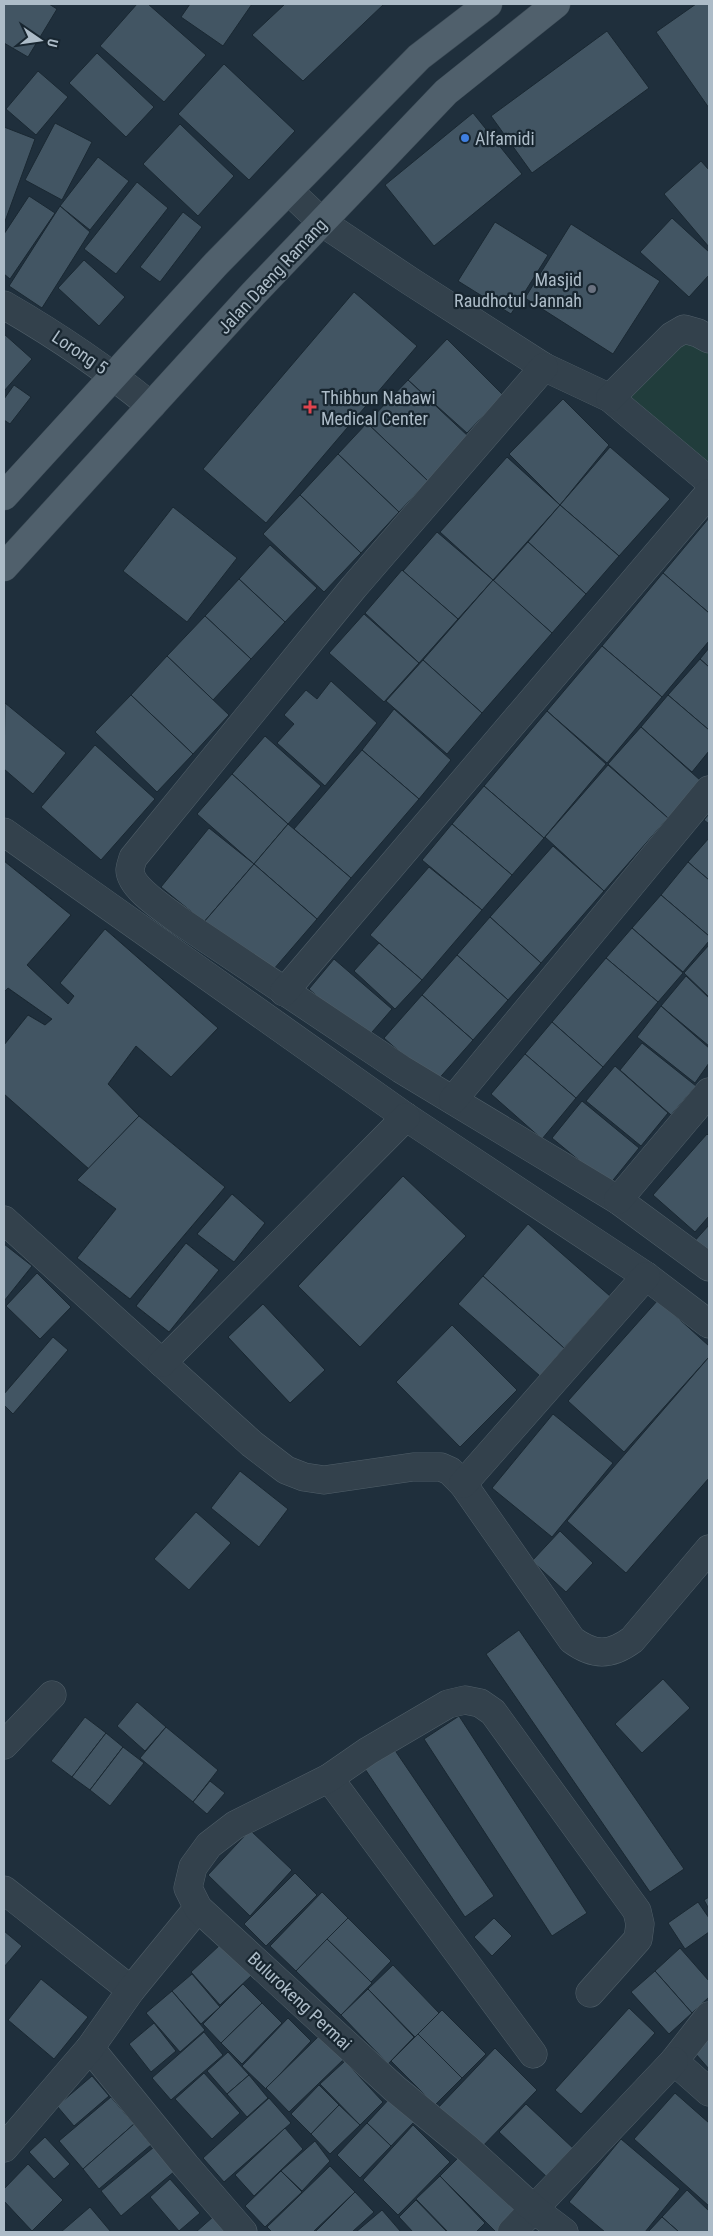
<svg xmlns="http://www.w3.org/2000/svg" width="713" height="2236" font-family="'Roboto Condensed',sans-serif">
<rect width="100%" height="100%" fill="#1f2f3c"/>
<polygon fill="#213d3c" points="694,341 709,354 709,469 628,396 675,343"/>
<g fill="#425563" stroke="#1a2832">
<polygon points="4,4 49,4 57,9 28,57 4,43"/>
<polygon points="137,4 148,4 206,55 164,102 100,46"/>
<polygon points="190,4 252,4 223,46 181,17"/>
<polygon points="285,4 384,4 303,81 252,35"/>
<polygon points="696,4 709,4 709,108 656,32"/>
<polygon points="607,31 649,88 532,173 491,116"/>
<polygon points="97,53 154,107 126,137 69,83"/>
<polygon points="224,64 295,131 249,180 178,114"/>
<polygon points="38,71 68,97 36,135 6,109"/>
<polygon points="473,113 522,174 434,246 385,185"/>
<polygon points="55,123 92,142 62,200 25,180"/>
<polygon points="180,124 234,176 198,216 143,164"/>
<polygon points="4,127 35,139 4,224"/>
<polygon points="98,157 129,181 90,230 60,206"/>
<polygon points="701,161 709,170 709,247 664,194"/>
<polygon points="137,182 168,208 116,274 84,249"/>
<polygon points="29,196 55,213 10,279 4,274 4,234"/>
<polygon points="60,206 90,232 42,308 9,286"/>
<polygon points="183,212 202,227 160,282 140,267"/>
<polygon points="672,218 709,252 709,275 689,297 640,252"/>
<polygon points="495,222 548,255 511,314 458,281"/>
<polygon points="571,224 660,281 613,354 525,298"/>
<polygon points="84,260 125,297 99,326 58,288"/>
<polygon points="354,292 417,346 266,523 203,469"/>
<polygon points="4,334 32,359 4,391"/>
<polygon points="447,339 503,395 467,433 408,380"/>
<polygon points="408,380 469,437 428,481 367,423"/>
<polygon points="14,385 31,397 10,424 4,420 4,399"/>
<polygon points="563,399 609,445 560,505 509,454"/>
<polygon points="367,423 428,481 399,512 338,454"/>
<polygon points="610,447 670,499 619,556 560,505"/>
<polygon points="338,454 399,512 361,553 300,495"/>
<polygon points="507,457 560,505 493,580 440,532"/>
<polygon points="300,495 361,553 324,592 263,534"/>
<polygon points="560,505 619,556 586,594 528,542"/>
<polygon points="173,507 237,558 187,622 123,571"/>
<polygon points="709,518 709,613 663,573"/>
<polygon points="437,532 493,580 458,619 403,571"/>
<polygon points="528,542 586,594 552,633 493,581"/>
<polygon points="270,545 317,588 285,622 239,579"/>
<polygon points="402,570 458,619 419,663 365,613"/>
<polygon points="663,573 709,613 709,641 662,697 602,646"/>
<polygon points="239,579 285,622 251,659 205,616"/>
<polygon points="493,580 552,633 482,713 423,660"/>
<polygon points="364,614 419,663 384,702 329,653"/>
<polygon points="205,616 251,659 213,700 167,656"/>
<polygon points="602,646 662,697 607,763 547,711"/>
<polygon points="709,648 709,667 700,659"/>
<polygon points="167,656 229,715 193,754 131,695"/>
<polygon points="700,659 709,667 709,730 668,695"/>
<polygon points="423,660 482,713 447,754 386,701"/>
<polygon points="331,681 377,723 325,786 277,743 294,724 284,715 306,690 317,699"/>
<polygon points="131,695 193,754 157,792 95,732"/>
<polygon points="668,695 709,730 709,751 692,772 641,727"/>
<polygon points="5,703 66,753 33,794 4,769"/>
<polygon points="394,709 451,760 419,799 362,750"/>
<polygon points="547,711 606,764 544,838 484,786"/>
<polygon points="641,727 701,781 668,818 608,764"/>
<polygon points="265,736 321,786 288,824 232,774"/>
<polygon points="95,745 155,799 101,860 41,807"/>
<polygon points="362,750 419,799 351,878 294,829"/>
<polygon points="608,765 668,818 604,891 545,837"/>
<polygon points="232,774 288,824 254,864 197,814"/>
<polygon points="484,786 544,838 512,875 452,824"/>
<polygon points="709,814 709,824 704,820"/>
<polygon points="288,824 351,878 317,919 254,864"/>
<polygon points="452,824 512,875 482,910 422,860"/>
<polygon points="209,828 254,864 204,922 161,887"/>
<polygon points="709,838 709,880 688,862"/>
<polygon points="553,846 604,891 541,963 490,917"/>
<polygon points="4,861 71,915 27,965 68,1004 74,996 60,983 105,929 218,1028 171,1077 136,1046 108,1084 139,1116 225,1187 130,1299 77,1258 116,1209 77,1180 89,1169 4,1094 4,1045 28,1015 45,1025 52,1019 8,988 4,992"/>
<polygon points="4,861 71,915 27,965 68,1004 74,996 60,983 105,929 218,1028 171,1077 136,1046 108,1084 139,1116 89,1169 4,1094 4,1045 28,1015 45,1025 52,1019 8,988 4,992"/>
<polygon points="688,862 709,880 709,936 661,895"/>
<polygon points="254,864 317,919 267,977 204,922"/>
<polygon points="429,867 482,910 422,980 370,935"/>
<polygon points="661,895 709,936 709,941 683,972 632,928"/>
<polygon points="490,917 541,963 508,1000 457,955"/>
<polygon points="632,928 683,973 658,1002 606,958"/>
<polygon points="379,943 422,980 395,1009 354,971"/>
<polygon points="709,945 709,997 684,973"/>
<polygon points="457,955 508,1000 473,1040 422,995"/>
<polygon points="606,958 658,1002 603,1067 552,1022"/>
<polygon points="334,959 392,1009 366,1039 309,989"/>
<polygon points="686,976 709,998 709,1046 661,1006"/>
<polygon points="422,995 473,1040 435,1083 384,1038"/>
<polygon points="661,1006 709,1048 709,1063 695,1083 637,1037"/>
<polygon points="552,1022 603,1067 576,1098 525,1054"/>
<polygon points="642,1043 696,1086 671,1115 620,1070"/>
<polygon points="525,1054 576,1098 542,1139 491,1094"/>
<polygon points="615,1066 668,1113 641,1146 586,1101"/>
<polygon points="582,1101 639,1148 609,1185 552,1138"/>
<polygon points="139,1116 225,1187 130,1299 77,1258 116,1209 77,1180"/>
<polygon points="707,1134 709,1136 709,1216 695,1232 653,1195"/>
<polygon points="403,1176 466,1236 360,1347 298,1286"/>
<polygon points="403,1176 466,1236 360,1347 298,1286"/>
<polygon points="232,1194 265,1223 234,1262 197,1234"/>
<polygon points="232,1194 265,1223 234,1262 197,1234"/>
<polygon points="528,1224 610,1296 564,1348 483,1276"/>
<polygon points="709,1225 709,1259 692,1244"/>
<polygon points="186,1243 219,1270 169,1332 136,1306"/>
<polygon points="186,1243 219,1270 169,1332 136,1306"/>
<polygon points="4,1244 32,1266 4,1301"/>
<polygon points="4,1244 32,1266 4,1301"/>
<polygon points="37,1273 71,1307 40,1339 6,1306"/>
<polygon points="37,1273 71,1307 40,1339 6,1306"/>
<polygon points="483,1276 564,1348 540,1376 458,1304"/>
<polygon points="658,1300 709,1346 709,1357 624,1452 568,1401"/>
<polygon points="263,1304 325,1370 290,1403 228,1337"/>
<polygon points="263,1304 325,1370 290,1403 228,1337"/>
<polygon points="452,1325 517,1390 460,1447 396,1382"/>
<polygon points="53,1337 68,1350 13,1414 4,1405 4,1394"/>
<polygon points="53,1337 68,1350 13,1414 4,1405 4,1394"/>
<polygon points="709,1357 709,1478 626,1573 567,1521"/>
<polygon points="553,1414 613,1463 552,1537 492,1488"/>
<polygon points="240,1471 288,1509 259,1547 211,1508"/>
<polygon points="196,1512 231,1543 189,1590 154,1559"/>
<polygon points="560,1531 593,1563 566,1592 532,1561"/>
<polygon points="519,1630 684,1869 650,1892 486,1654"/>
<polygon points="663,1679 690,1708 642,1753 615,1724"/>
<polygon points="137,1702 166,1727 145,1751 117,1726"/>
<polygon points="459,1716 587,1913 552,1936 424,1739"/>
<polygon points="85,1717 106,1733 72,1777 51,1761"/>
<polygon points="166,1727 218,1770 193,1802 140,1758"/>
<polygon points="106,1733 123,1747 90,1790 72,1777"/>
<polygon points="392,1746 494,1896 465,1917 363,1766"/>
<polygon points="123,1747 144,1763 110,1806 90,1790"/>
<polygon points="210,1781 225,1793 207,1814 193,1802"/>
<polygon points="250,1830 292,1870 250,1916 208,1875"/>
<polygon points="295,1873 317,1895 266,1946 244,1924"/>
<polygon points="322,1892 348,1918 296,1971 270,1946"/>
<polygon points="709,1897 709,1909 704,1900"/>
<polygon points="698,1902 709,1918 709,1932 685,1949 668,1923"/>
<polygon points="348,1918 391,1961 371,1982 327,1939"/>
<polygon points="494,1918 512,1936 492,1956 474,1937"/>
<polygon points="4,1931 22,1946 4,1967"/>
<polygon points="327,1939 372,1983 341,2015 296,1971"/>
<polygon points="221,1944 251,1976 220,2005 191,1972"/>
<polygon points="680,1948 709,1981 709,1997 692,2013 655,1971"/>
<polygon points="393,1965 439,2013 415,2037 368,1989"/>
<polygon points="655,1971 692,2013 669,2034 631,1992"/>
<polygon points="192,1974 220,2007 201,2024 172,1991"/>
<polygon points="41,1979 88,2017 54,2059 8,2020"/>
<polygon points="243,1984 262,2003 221,2043 203,2024"/>
<polygon points="368,1989 414,2037 388,2064 341,2015"/>
<polygon points="172,1991 205,2030 180,2052 146,2013"/>
<polygon points="262,2003 282,2023 242,2064 221,2043"/>
<polygon points="629,2008 655,2033 581,2114 555,2090"/>
<polygon points="442,2010 486,2054 462,2078 418,2034"/>
<polygon points="288,2018 311,2041 266,2089 242,2066"/>
<polygon points="154,2023 176,2051 151,2072 129,2044"/>
<polygon points="709,2026 709,2069 688,2045"/>
<polygon points="204,2032 223,2055 171,2100 152,2078"/>
<polygon points="418,2034 462,2078 435,2105 391,2061"/>
<polygon points="320,2035 344,2059 289,2112 266,2088"/>
<polygon points="495,2048 537,2090 478,2151 436,2110"/>
<polygon points="228,2052 249,2075 227,2094 207,2071"/>
<polygon points="345,2061 383,2102 360,2125 320,2084"/>
<polygon points="204,2073 240,2113 212,2139 175,2099"/>
<polygon points="249,2075 268,2098 247,2117 227,2094"/>
<polygon points="92,2076 109,2096 74,2126 57,2106"/>
<polygon points="319,2085 339,2105 311,2134 291,2114"/>
<polygon points="675,2093 709,2123 709,2206 634,2139"/>
<polygon points="111,2097 134,2124 83,2169 59,2141"/>
<polygon points="391,2097 415,2121 391,2146 367,2123"/>
<polygon points="269,2098 291,2123 224,2182 203,2158"/>
<polygon points="526,2104 575,2150 548,2178 499,2132"/>
<polygon points="339,2105 360,2125 330,2154 311,2134"/>
<polygon points="367,2123 391,2146 360,2178 337,2155"/>
<polygon points="134,2124 151,2145 99,2189 83,2169"/>
<polygon points="413,2125 450,2162 398,2215 363,2180"/>
<polygon points="285,2128 303,2149 254,2196 235,2175"/>
<polygon points="45,2137 70,2164 54,2179 29,2152"/>
<polygon points="621,2139 680,2189 645,2232 605,2232 569,2202"/>
<polygon points="315,2141 330,2161 302,2191 281,2171"/>
<polygon points="154,2147 175,2171 121,2216 101,2191"/>
<polygon points="466,2150 524,2209 500,2232 496,2232 440,2176"/>
<polygon points="28,2164 63,2200 32,2231 4,2201 4,2189"/>
<polygon points="330,2166 355,2192 313,2232 272,2232 267,2227"/>
<polygon points="281,2171 302,2192 265,2227 245,2206"/>
<polygon points="440,2176 485,2223 476,2232 448,2232 416,2199"/>
<polygon points="170,2179 200,2213 179,2231 150,2197"/>
<polygon points="687,2190 709,2211 709,2232 679,2232 662,2217"/>
<polygon points="355,2192 374,2212 352,2232 315,2232"/>
<polygon points="416,2200 447,2232 413,2232 399,2217"/>
<polygon points="90,2207 111,2232 61,2232"/>
<polygon points="382,2210 401,2232 356,2232"/>
<polygon points="214,2216 228,2232 196,2232"/>
<polygon points="662,2217 679,2232 648,2232"/>
</g>
<g fill="none" stroke-linecap="round" stroke-linejoin="round">
<defs>
<g id="minor">
<polyline points="289,191 323,223 410,281 544,367 610,398 709,481"/>
<path d="M4 305C56 335 105 368 151 406"/>
<path d="M544 367 354 587 133 858C132 862 130 867 130 870 130 888 167 911 180 921L401 1069 618 1200 709 1267"/>
<polyline points="610,398 672,336 684,329 698,333 709,339"/>
<polyline points="4,832 406,1117 646,1276 709,1324"/>
<polyline points="284,992 709,493"/>
<polyline points="453,1100 709,790"/>
<polyline points="618,1200 709,1092"/>
<path d="M4 1220 252 1444 286 1470 304 1477 324 1480 413 1467H441L450 1471 463 1484 572 1640C594 1656 610 1656 632 1640L709 1549"/>
<polyline points="162,1363 406,1117"/>
<polyline points="463,1484 646,1276"/>
<polyline points="4,1745 52,1695"/>
<polyline points="329,1778 533,2054"/>
<polyline points="4,1890 131,1990"/>
<polyline points="709,2016 674,2061 709,2092"/>
<polyline points="90,2048 186,2166 243,2232"/>
<polyline points="4,2148 90,2048 131,1990 198,1908"/>
<polyline points="512,2232 674,2061"/>
<polyline points="564,2232 535,2210 468,2149 394,2088 198,1908 188,1888 193,1867 209,1845 235,1825 329,1778 368,1751 448,1704 465,1700 480,1703 493,1712 637,1911 640,1924 638,1939 590,1993"/>
</g>
<g id="major">
<polyline points="4,496 216,264 419,57 488,4"/>
<polyline points="4,567 253,294 446,92 556,4"/>
</g>
</defs>
<use href="#minor" stroke="#505f69" stroke-width="29"/>
<use href="#major" stroke="#3c4a55" stroke-width="29"/>
<use href="#minor" stroke="#33414c" stroke-width="28"/>
<use href="#major" stroke="#50606c" stroke-width="28"/>
</g>
<circle fill="#3f7fe0" stroke="#182630" stroke-width="2" cx="465" cy="138" r="5"/>
<circle fill="#6b7280" stroke="#182630" stroke-width="2" cx="592" cy="289" r="5"/>
<path fill="#e0444e" stroke="#182630" stroke-width="2" d="M307.5 399.5h5v5h5v5h-5v5h-5v-5h-5v-5h5z"/>
<g text-anchor="middle" dominant-baseline="central" stroke-width="4.5" stroke-linejoin="round" paint-order="stroke">
<g font-size="18" fill="#adbcc8" stroke="#182630" text-anchor="start">
<text x="475" y="138">Alfamidi</text>
<text x="582" y="279" text-anchor="end">Masjid<tspan x="582" dy="21">Raudhotul Jannah</tspan></text>
<text x="321" y="397">Thibbun Nabawi<tspan x="321" dy="21">Medical Center</tspan></text>
</g>
<g font-size="18" fill="#adbcc8" stroke="#182630">
<text transform="translate(272 276) rotate(-47)">Jalan Daeng Ramang</text>
<text transform="translate(80 352) rotate(34)">Lorong 5</text>
<text transform="translate(300 2001) rotate(43)">Bulurokeng Permai</text>
</g>
</g>
<rect width="713" height="2236" fill="none" stroke="#adbcc8" stroke-width="10"/>
<g transform="translate(40 40) rotate(103)" stroke="#182630" stroke-width="4" paint-order="stroke">
<path d="M0-4L9 19L0 12L-9 19Z" fill="#adbcc8"/>
<text y="-8" font-size="14" font-weight="bold" text-anchor="middle" fill="#adbcc8">U</text>
</g>
</svg>
